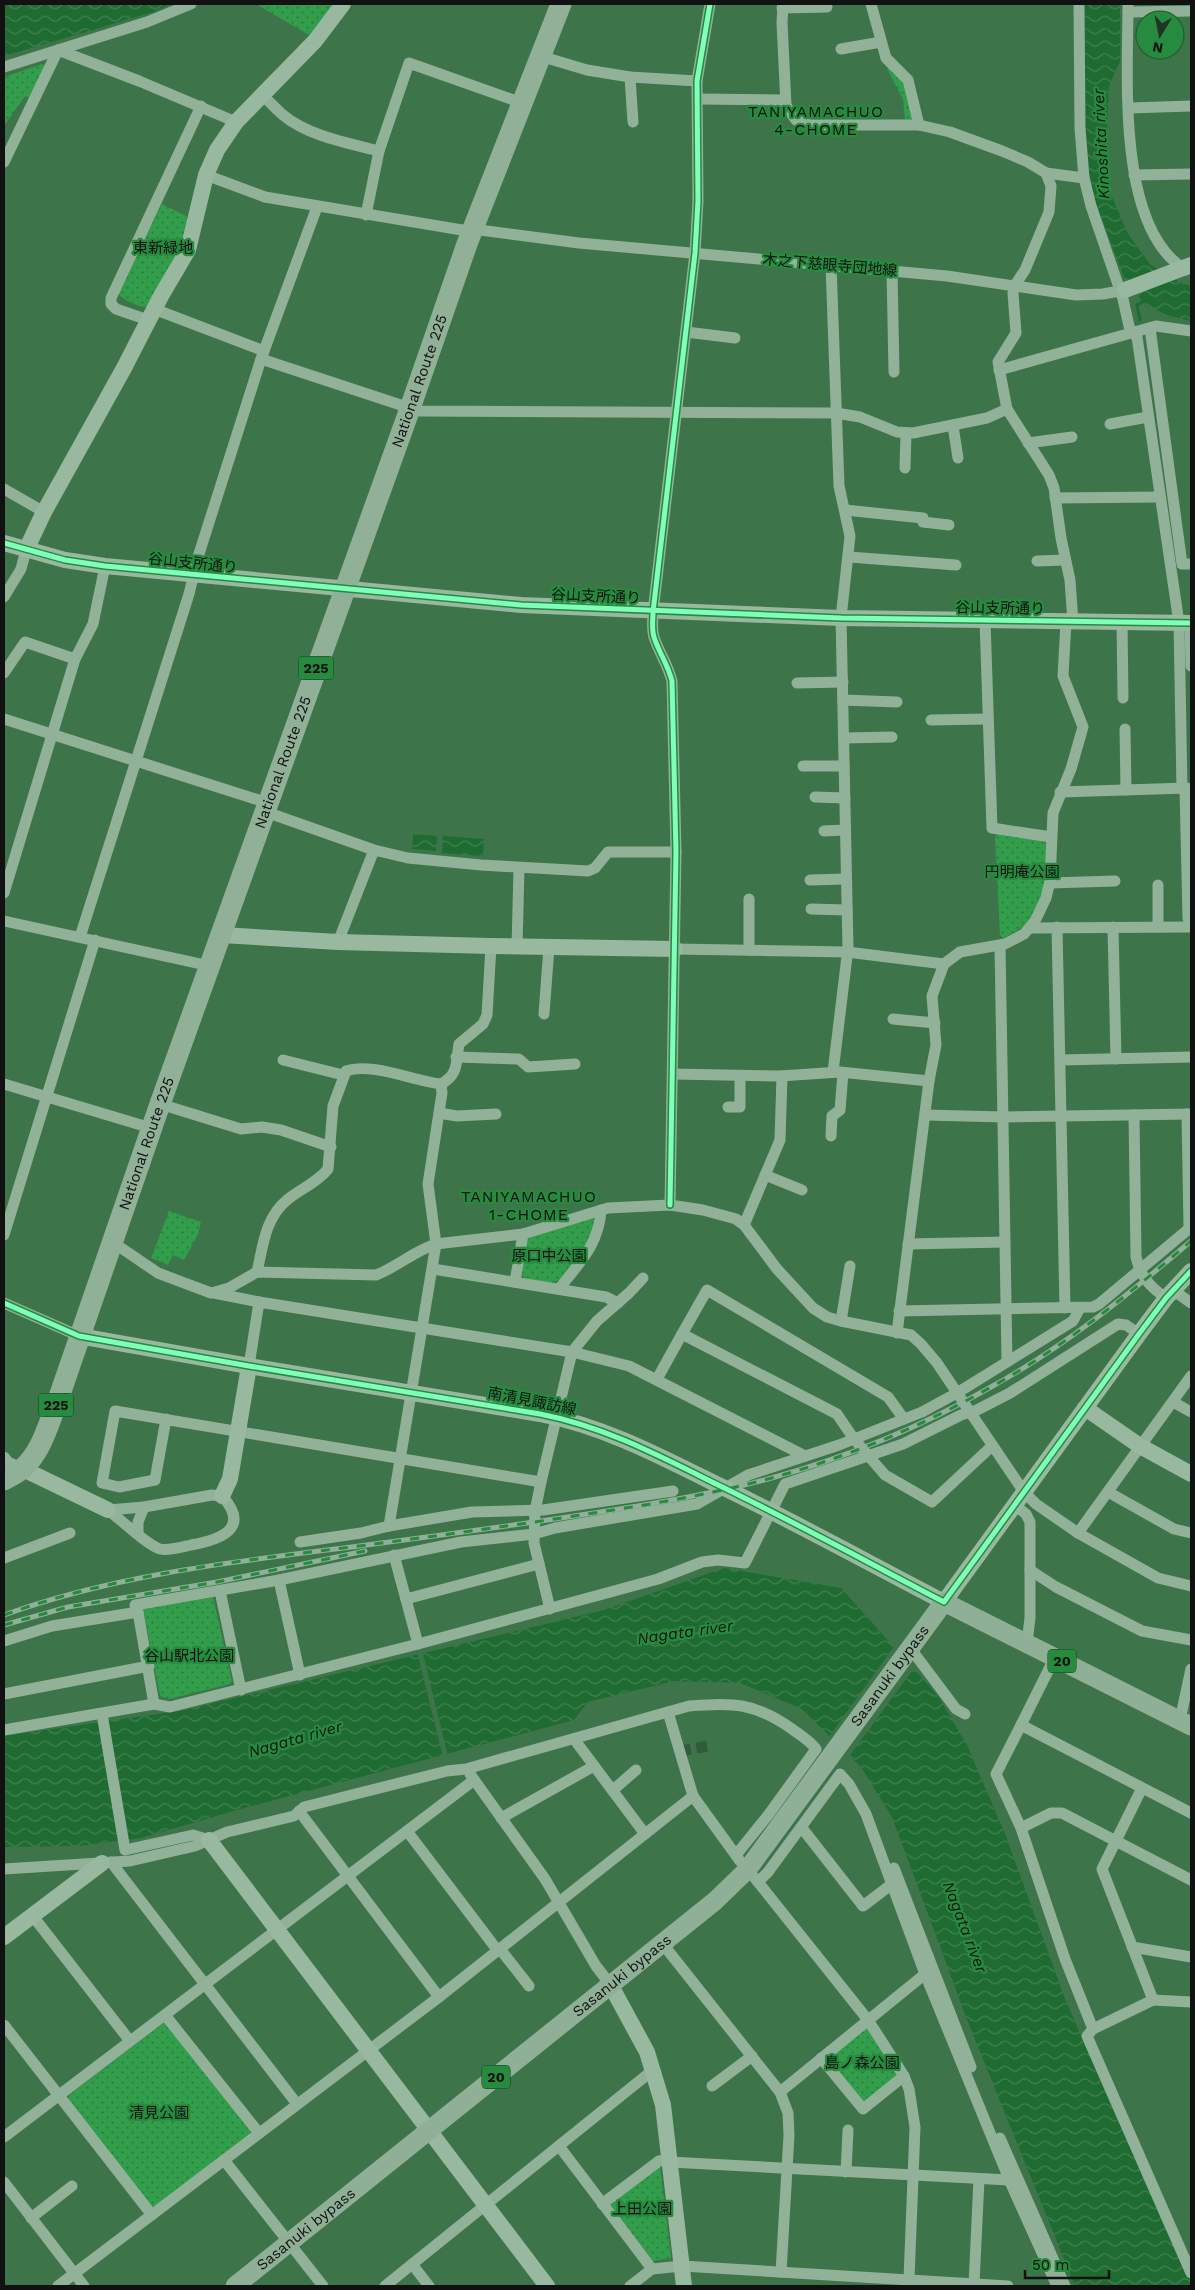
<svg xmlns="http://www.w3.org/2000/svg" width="1195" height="2290" font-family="'Work Sans','Noto Sans JP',sans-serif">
<defs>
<pattern id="park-dots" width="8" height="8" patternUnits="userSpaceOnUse" patternTransform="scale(1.25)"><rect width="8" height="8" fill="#329d4a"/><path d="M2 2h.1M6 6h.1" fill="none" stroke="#297f3c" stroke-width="1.8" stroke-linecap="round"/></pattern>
<pattern id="water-waves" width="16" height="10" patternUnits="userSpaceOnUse" patternTransform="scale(1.25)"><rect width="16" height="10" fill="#1e6c31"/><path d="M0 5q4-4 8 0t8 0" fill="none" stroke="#447f53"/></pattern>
</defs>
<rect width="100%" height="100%" fill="#3d744a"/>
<g fill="url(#park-dots)">
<polygon points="256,4 335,4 309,35"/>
<polygon points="42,64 46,66 29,98 25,96 4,126 4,77"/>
<polygon points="887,64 904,84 913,119 905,120 903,99 886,67"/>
<path d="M162 204 192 219 187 240 147 307C137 307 127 301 119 295L118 291Z"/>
<path d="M999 834 1042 840 1046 844C1047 883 1045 921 1003 938L1000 935 995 836Z"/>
<polygon points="169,1211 201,1222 198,1234 184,1260 173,1255 168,1265 151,1258"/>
<polygon points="592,1218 596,1222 584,1250 559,1280 551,1283 526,1279 522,1275 527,1240 533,1236"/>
<polygon points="213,1597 232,1681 230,1684 169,1699 160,1696 143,1608"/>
<polygon points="165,2022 252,2128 250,2134 156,2206 150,2205 69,2100 69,2095"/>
<polygon points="862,2029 868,2029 897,2074 893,2082 862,2103 828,2061 829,2057"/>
<polygon points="660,2166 671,2258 653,2261 608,2204"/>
</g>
<g fill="url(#water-waves)">
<polygon points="4,4 170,4 153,12 4,56"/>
<polygon points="1083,4 1120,4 1120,61 1109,86 1107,120 1109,190 1128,234 1150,264 1183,284 1191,286 1191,321 1167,315 1145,305 1124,277 1096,204 1084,149"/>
<polygon points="413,834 437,836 436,851 412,849"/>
<polygon points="443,836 484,839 483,856 442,853"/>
<polygon points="724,1568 841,1588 938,1696 967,1745 1006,1836 1065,1999 1191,2282 1191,2286 1075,2286 966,2017 892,1817 861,1767 802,1709 740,1683 674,1681 588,1702 574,1720 237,1810 141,1838 79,1846 4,1847 4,1736 185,1710 604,1610"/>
</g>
<g fill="#3d744a">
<polygon points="895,1645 915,1667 848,1758 828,1738"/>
<polygon points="422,1650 448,1756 443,1757 417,1652"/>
</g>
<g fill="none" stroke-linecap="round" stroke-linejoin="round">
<polyline stroke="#1e6c31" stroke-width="3" points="1140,320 1137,305 1144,301"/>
<polyline stroke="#325b3c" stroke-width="11" stroke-dasharray="11 5.5" stroke-linecap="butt" points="680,1751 709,1746"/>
<g stroke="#91b199" stroke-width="11">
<polyline points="783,4 782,23 786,105"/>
<polyline points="871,4 886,58 908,80 919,125"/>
<polyline points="1079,4 1080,128 1084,178 1091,206 1123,299 1129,326 1132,333 1137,337 1179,623 1182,789"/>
<path d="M1128 4C1128 75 1116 229 1186 270"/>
<polyline points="782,8 827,7"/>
<polyline points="1128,12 1191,11"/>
<polyline points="841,49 881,42"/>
<polyline points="58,50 139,81 236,122"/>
<polyline points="540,56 587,70 630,77 697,81"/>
<polyline points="4,67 147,22 191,4"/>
<polyline points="630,77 633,122"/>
<path d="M263 96C270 102 276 109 283 115 308 136 348 143 379 151"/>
<polyline points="698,99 782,100 796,120 810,125 919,125 950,132 1002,151 1028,162 1046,173 1051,186 1049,212 1025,270 1015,285 1013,293 1016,333 998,362 1007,409 1049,475 1054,488 1061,538 1070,580 1073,622"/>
<polyline points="1129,108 1191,106"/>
<polyline points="4,162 58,50"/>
<polyline points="1046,173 1084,178"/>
<polyline points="206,175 265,197 462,230 472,229 579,243 947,276 1076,295 1103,294 1125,290"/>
<polyline points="1134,175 1191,174"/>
<polyline points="366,215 379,151 409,63 522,103"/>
<polyline points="831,265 839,486 850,536 841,618 848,948 833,1072"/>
<polyline points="892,271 894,372"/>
<polyline points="154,309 264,351"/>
<polyline points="148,320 116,309 111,304 111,298 201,106"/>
<polyline points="1150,328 1182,564 1191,564"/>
<polyline points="686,332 735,338"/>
<polyline points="261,359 419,411 836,413 860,417 897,432 913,433 987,418 1007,409"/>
<polyline points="999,370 1156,326 1191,331"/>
<polyline points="1110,424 1148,417"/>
<polyline points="953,426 958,458"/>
<polyline points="1028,443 1072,437"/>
<polyline points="905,468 906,433"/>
<polyline points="4,489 44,512"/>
<polyline points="1055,498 1160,497"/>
<polyline points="845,510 923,518 923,522 949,525"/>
<polyline points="849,557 956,565"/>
<polyline points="1037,561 1065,560"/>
<polyline points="4,597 21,569 26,550"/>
<polyline points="985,620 992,828 1051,837"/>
<polyline points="1122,622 1123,698"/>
<polyline points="1190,623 1191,666"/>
<polyline points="4,673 25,642 75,659"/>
<polyline points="797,683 843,682"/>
<polyline points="843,700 897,702"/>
<polyline points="4,719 268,803"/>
<polyline points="931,720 987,719"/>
<polyline points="1125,729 1126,790"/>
<polyline points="844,738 892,737"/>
<polyline points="803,766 844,766"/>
<polyline points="1185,789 1188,918 1191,926"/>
<polyline points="1060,792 1187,788"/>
<polyline points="815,797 845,798"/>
<polyline points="266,812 374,850 408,858 481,865 588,871 595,868 608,852 676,852"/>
<polyline points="824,831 845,830"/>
<polyline points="810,880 846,879"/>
<polyline points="1050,883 1115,881"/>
<polyline points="4,893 75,659 93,624 105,566"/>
<polyline points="749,899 749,950"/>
<polyline points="811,909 847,910"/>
<polyline points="4,921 210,966"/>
<polyline points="1057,927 1065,1308"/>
<polyline points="1113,927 1116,1059"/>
<polyline points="1158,927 1158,885"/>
<polyline points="1031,928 1191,927"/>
<polyline points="80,937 189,594 198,557 261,359 317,207"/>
<polyline points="338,942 374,850"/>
<polyline points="1000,945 1007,1362"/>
<polyline points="517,947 519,868"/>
<polyline points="675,949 847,952 944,964"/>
<polyline points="544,1014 549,947"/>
<polyline points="893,1019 935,1023"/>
<polyline points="456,1057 519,1059 528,1067 575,1064"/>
<polyline points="283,1060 343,1075"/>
<polyline points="1061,1060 1191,1057"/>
<polyline points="673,1074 780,1076 840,1072 929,1081"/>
<polyline points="4,1084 151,1128"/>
<polyline points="160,1104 241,1129 262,1127 281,1130 331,1147"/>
<polyline points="728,1107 740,1107 740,1076"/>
<polyline points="439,1113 457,1116 496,1114"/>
<polyline points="1187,1114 1189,1228"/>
<polyline points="925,1115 1004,1117 1191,1114"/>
<path d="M1134 1115 1136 1257C1140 1276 1150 1287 1166 1298"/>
<polyline points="831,1136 832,1116 840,1110 843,1073"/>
<polyline points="765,1175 802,1190"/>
<path d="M670 1205 676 852 672 681C668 665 660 654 655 640 651 631 653 621 653 612L695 253 698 201 697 81 710 4"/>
<polyline points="744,1225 780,1140 782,1076"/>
<polyline points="4,1235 95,940"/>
<path d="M111 1241 158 1273 211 1293 229 1288 257 1272 376 1275C397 1267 414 1251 436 1244L523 1234 608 1208 670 1205 703 1210 736 1219 744 1225 777 1269 813 1308 827 1317 841 1321 911 1335 921 1344 937 1363 1024 1492 1036 1504 1078 1533 1158 1578 1191 1586"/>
<polyline points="908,1244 1005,1242"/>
<polyline points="433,1269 606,1297 618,1303"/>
<path d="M257 1272C263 1246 265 1218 287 1200 300 1189 317 1183 328 1169L333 1106 346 1071C371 1062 414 1081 441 1084 459 1075 456 1061 459 1044L483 1024 487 1015 491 946"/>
<polyline points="515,1282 523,1234"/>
<path d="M559 1289C579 1263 599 1245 601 1210"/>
<polyline points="1173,1290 1191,1303"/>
<polyline points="214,1293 259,1302"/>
<polyline points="4,1303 79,1336"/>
<polyline points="899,1311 1093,1307 1099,1304 1191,1227"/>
<polyline points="841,1321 850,1266"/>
<polyline points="897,1333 929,1081 936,1045 932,996 944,964 960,952 1005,944 1024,934 1035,921 1046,898 1050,881 1053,813 1071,769 1083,727 1063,676 1066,622"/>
<polyline points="682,1334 707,1290 888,1397 904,1419"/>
<polyline points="249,1366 259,1302 572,1352 629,1366 805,1456"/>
<polyline points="657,1379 682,1334 837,1414 854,1439 885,1475 932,1502 992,1446"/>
<polyline points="1173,1402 1191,1412"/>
<polyline points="166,1419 155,1480 119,1487 102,1483 115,1411 541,1482 572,1352 597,1321 629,1293 643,1278"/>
<polyline points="4,1457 8,1462 23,1469"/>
<polyline points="541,1482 535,1511 534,1543 550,1609"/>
<polyline points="1108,1492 1174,1529 1191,1533"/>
<path d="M212 1495 222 1496C252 1529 219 1540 191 1545 182 1547 169 1551 160 1549 148 1546 119 1518 108 1510L144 1507Z"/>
<polyline points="1016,1506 1026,1514 1030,1522 1030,1618 1027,1643"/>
<polyline points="389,1526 436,1244 428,1184 442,1093 441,1084"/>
<polyline points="138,1533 138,1522 144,1507"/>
<polyline points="1078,1533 1191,1376"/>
<polyline points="300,1542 361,1533 389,1526 472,1512 543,1510 673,1491"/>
<polyline points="394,1555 418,1644"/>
<polyline points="4,1558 70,1533"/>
<polyline points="1030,1570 1056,1587 1142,1631 1191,1640"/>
<polyline points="279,1580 300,1675"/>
<polyline points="220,1591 241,1690"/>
<polyline points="406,1599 539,1564"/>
<polyline points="138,1612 135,1605 279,1580 461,1542 534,1534 555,1528 697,1504 748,1475 839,1445 922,1412 957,1393 1073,1321 1080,1308"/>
<polyline points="4,1641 52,1626 138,1612 154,1704"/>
<polyline points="911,1649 956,1709 965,1714"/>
<polyline points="1055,1657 1021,1725 1191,1813"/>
<polyline points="4,1694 149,1666"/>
<polyline points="668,1712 693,1796 740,1861"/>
<polyline points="102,1714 125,1850 193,1835 209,1840"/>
<polyline points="1180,1720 1191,1669"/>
<polyline points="1021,1725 996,1774 1021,1828 1065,1959 1093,2029 1087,2036 1191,2273"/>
<polyline points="4,1730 154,1704 170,1707 418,1644 603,1594 658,1579 702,1562 718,1560 745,1563 785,1484 903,1444 961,1415 977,1410 1010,1393 1118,1324 1126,1325 1139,1334"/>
<polyline points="574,1739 645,1834"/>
<polyline points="470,1774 545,1879 596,1966 610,1984"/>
<polyline points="613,1790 636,1770"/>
<polyline points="299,1811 439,1997"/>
<polyline points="501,1818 594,1766"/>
<polyline points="802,1828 863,1906 892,1884"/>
<polyline points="1021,1828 1051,1813 1062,1813 1191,1880"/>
<polyline points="407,1831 498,1951"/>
<polyline points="111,1862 297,2104"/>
<polyline points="894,1868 971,2067"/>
<path d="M4 1869 130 1861 195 1846 227 1832 294 1816 304 1807 447 1771 466 1769 689 1706C733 1702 755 1703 792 1729 800 1735 810 1741 816 1749L769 1814 736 1855"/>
<polyline points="754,1877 868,2020 904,2076 909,2089 915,2127 909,2279"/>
<polyline points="758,1882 768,1872 840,1774 849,1784 866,1814 925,1974 1011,2184 1057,2286"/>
<polyline points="32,1915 130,2041"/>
<polyline points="662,1943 780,2092 788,2113 789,2135 781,2272"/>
<polyline points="1132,1947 1191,1957"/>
<polyline points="500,1949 529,1986"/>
<polyline points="1153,2000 1191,2002"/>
<polyline points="165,2015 259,2133"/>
<polyline points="4,2025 152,2215"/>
<polyline points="1093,2029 1153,2000 1102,1869 1142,1788"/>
<polyline points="821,2058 863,2109 904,2076"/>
<polyline points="712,2086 752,2056"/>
<polyline points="780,2092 925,1974"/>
<polyline points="4,2137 474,1780"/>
<polyline points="1000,2138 1065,2286"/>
<polyline points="559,2146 652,2269"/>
<polyline points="224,2160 323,2286"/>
<polyline points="670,2162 1009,2180"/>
<polyline points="846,2172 848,2130"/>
<polyline points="4,2182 84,2286"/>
<polyline points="602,2204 659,2161 670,2159"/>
<polyline points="31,2218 72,2186"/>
<polyline points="412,2264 429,2286"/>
<polyline points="974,2284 979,2179"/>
<polyline points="58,2286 439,1997 693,1796"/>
<polyline points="385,2286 653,2070"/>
<polyline points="630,2286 652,2269 682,2266 1008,2286"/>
</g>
<g stroke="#99b8a0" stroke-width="16">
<polyline points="1125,290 1191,265"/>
<polyline points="4,543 65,560 105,566 521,605 841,618 1191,623"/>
<polyline points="26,550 44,512 124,368 161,296 188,250 206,175 217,150 236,122 315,41 343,4"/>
<polyline points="221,935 338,942 491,946 675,949"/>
<path d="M79 1336 249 1366 540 1414C602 1426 656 1454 712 1482 791 1520 867 1562 944 1602L1139 1334 1166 1298 1191 1271"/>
<polyline points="1085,1408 1140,1446 1191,1474"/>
<polyline points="23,1469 108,1510"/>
<polyline points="222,1496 230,1479 249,1366"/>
<polyline points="209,1840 547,2286"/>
<polyline points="4,1937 102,1863"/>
<polyline points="610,1984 647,2052 663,2105 684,2286"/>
</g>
<path stroke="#8fb096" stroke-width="19" id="s1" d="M235 2286 715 1901 747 1870 944 1602 1191 1726"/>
<path stroke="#90b098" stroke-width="21" id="s2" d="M4 1480C10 1476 19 1473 24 1467 42 1451 49 1422 58 1400L160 1104 407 417 467 244 561 4"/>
<defs>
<g id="rail">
<path d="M4 1615C117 1574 240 1561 359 1546 435 1536 511 1526 587 1514 647 1505 708 1495 768 1479 845 1458 921 1427 991 1387 1064 1347 1128 1295 1191 1241"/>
<polyline points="4,1625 68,1607 217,1582 365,1551"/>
</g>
</defs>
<use href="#rail" stroke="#90b098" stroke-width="5"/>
<use href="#rail" stroke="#268b3e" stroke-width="3" stroke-dasharray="9" stroke-linecap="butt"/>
<defs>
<g id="cycleway">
<polyline points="4,543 65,560 105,566 521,605 841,618 1191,623"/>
<path d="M670 1205 676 852 672 681C668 665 660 654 655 640 651 631 653 621 653 612L695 253 698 201 697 81 710 4"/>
<path d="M4 1303 79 1336 249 1366 540 1414C602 1426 656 1454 712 1482 791 1520 867 1562 944 1602L1139 1334 1166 1298 1191 1271"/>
</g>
</defs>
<use href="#cycleway" stroke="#268b3e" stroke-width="8"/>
<use href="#cycleway" stroke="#80ffba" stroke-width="5"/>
</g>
<g text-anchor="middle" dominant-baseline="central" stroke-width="4.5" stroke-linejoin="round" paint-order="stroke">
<g fill="#268b3e" stroke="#17361e" stroke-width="1">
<rect x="298.5" y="656.5" width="35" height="23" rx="4"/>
<rect x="38.5" y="1393.5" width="35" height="23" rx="4"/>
<rect x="1048" y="1649.5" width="28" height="23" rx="4"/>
<rect x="482" y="2065.5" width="28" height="23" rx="4"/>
</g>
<g font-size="14" font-weight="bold" fill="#111">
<text x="316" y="668">225</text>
<text x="56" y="1405">225</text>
<text x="1062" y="1661">20</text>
<text x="496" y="2077">20</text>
</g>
<g font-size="15" fill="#111" stroke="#268b3e">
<text x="163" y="248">東新緑地</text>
<text x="1022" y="872">円明庵公園</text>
<text x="549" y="1256">原口中公園</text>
<text x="189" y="1656">谷山駅北公園</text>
<text x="862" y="2063">島ノ森公園</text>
<text x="159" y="2113">清見公園</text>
<text x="642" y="2209">上田公園</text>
</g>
<g font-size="15" fill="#111" stroke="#268b3e">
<text transform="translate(830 265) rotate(5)">木之下慈眼寺団地線</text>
<text stroke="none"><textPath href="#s2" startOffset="1181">National Route 225</textPath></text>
<text transform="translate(193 563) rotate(6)">谷山支所通り</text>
<text transform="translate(596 596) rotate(3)">谷山支所通り</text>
<text transform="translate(1000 608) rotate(1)">谷山支所通り</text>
<text stroke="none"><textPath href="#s2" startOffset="776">National Route 225</textPath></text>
<text stroke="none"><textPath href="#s2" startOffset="371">National Route 225</textPath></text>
<text transform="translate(532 1401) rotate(11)">南清見諏訪線</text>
<text stroke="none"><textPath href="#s1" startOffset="901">Sasanuki bypass</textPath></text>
<text stroke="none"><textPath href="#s1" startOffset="496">Sasanuki bypass</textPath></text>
<text stroke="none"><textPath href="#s1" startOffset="91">Sasanuki bypass</textPath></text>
</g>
<g font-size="16" letter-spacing="1" fill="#111" stroke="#268b3e">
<text x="816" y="111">TANIYAMACHUO<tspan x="816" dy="18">4-CHOME</tspan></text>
<text x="529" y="1196">TANIYAMACHUO<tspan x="529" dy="18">1-CHOME</tspan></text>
</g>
<g font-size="16" font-style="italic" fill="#111" stroke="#268b3e">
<text transform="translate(1101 144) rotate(-93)">Kinoshita river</text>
<text transform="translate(685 1632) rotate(-8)">Nagata river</text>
<text transform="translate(295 1739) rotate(-16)">Nagata river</text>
<text transform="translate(965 1927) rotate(69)">Nagata river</text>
</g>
</g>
<rect width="1195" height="2290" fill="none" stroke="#111111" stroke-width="10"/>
<g transform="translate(1160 35) rotate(190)"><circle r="24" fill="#268b3e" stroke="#1e5a2c"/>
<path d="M0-4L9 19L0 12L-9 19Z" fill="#203425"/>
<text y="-8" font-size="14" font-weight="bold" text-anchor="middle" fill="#111111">N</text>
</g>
<path d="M1025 2270v8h84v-8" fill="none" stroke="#111111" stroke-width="2.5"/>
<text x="1032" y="2270" font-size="15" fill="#111111" stroke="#268b3e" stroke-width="4" paint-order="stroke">50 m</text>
</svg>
